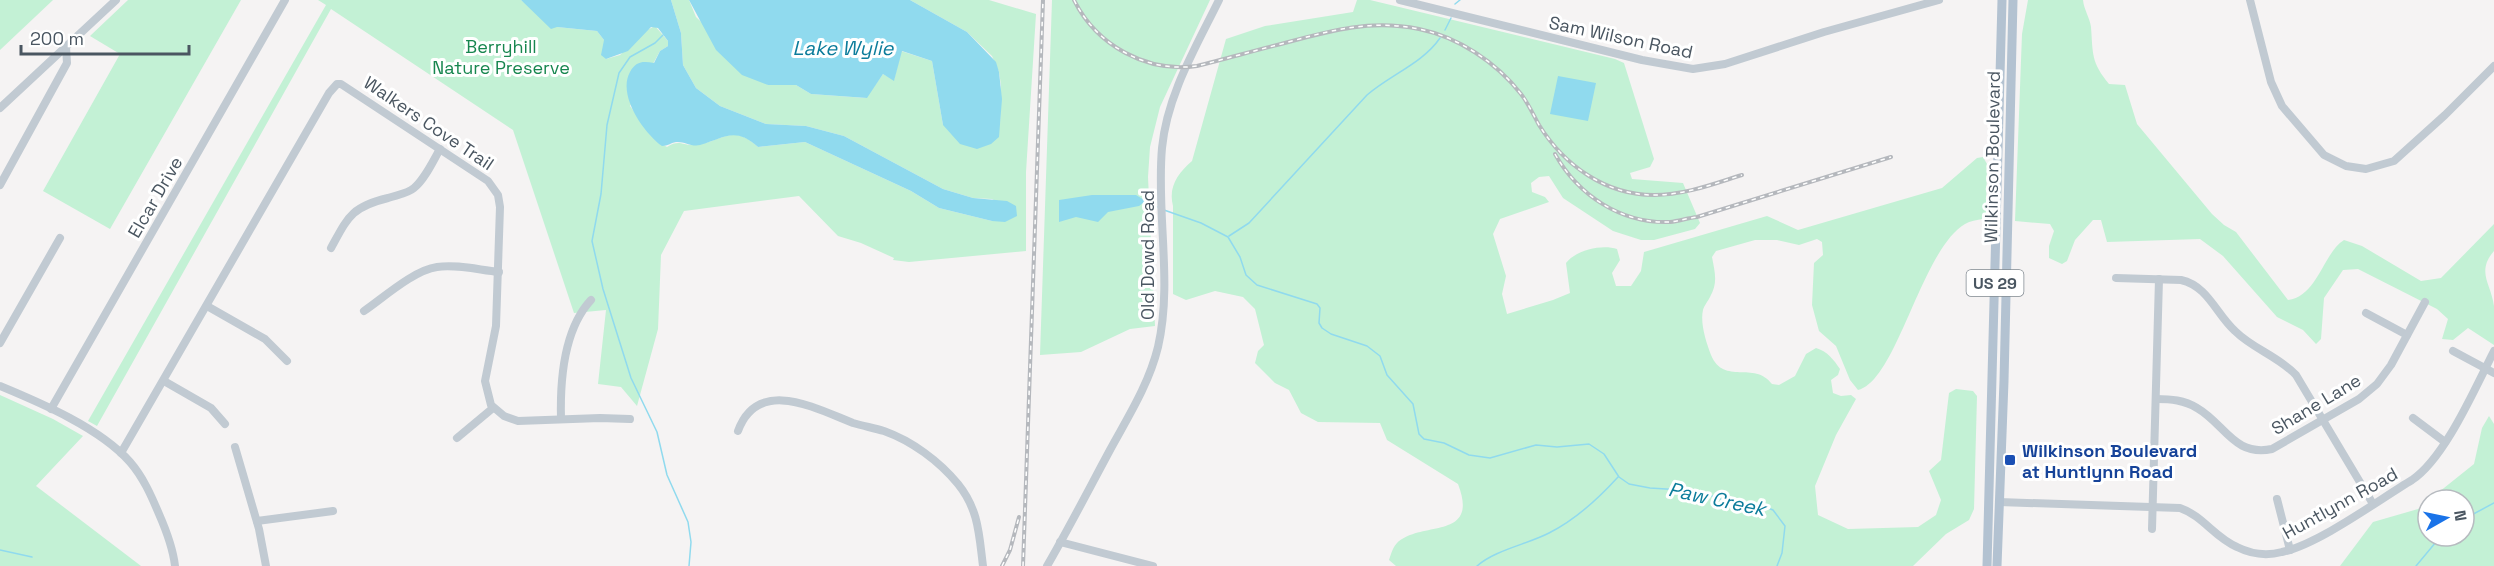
<svg xmlns="http://www.w3.org/2000/svg" width="2494" height="566" font-family="'Space Grotesk',sans-serif">
<rect width="100%" height="100%" fill="#f5f3f3"/>
<g fill="#c3f1d5">
<polygon points="0,0 53,0 0,50"/>
<polygon points="128,0 241,0 110,229 43,191 120,54 90,36"/>
<path d="M318 0H521L557 27 597 31 604 40 606 59 620 55 645 31 655 26 668 41V46L660 51 630 106 656 141 667 147C680 139 682 146 694 145 722 143 731 122 758 147L805 142 911 191 939 208 992 221 1016 216V212L992 199 973 198 943 189 844 136 806 126 766 124 720 106 696 88 683 65 681 33 671 0H689L696 17 768 85H796L811 94 866 98 883 74 894 80 901 51 932 61 943 125H1000L1001 85 999 72 992 56 967 32 910 0H989L1036 14 1026 172V251L909 262 893 260 894 258 861 243 838 236 799 196 684 211 661 255 658 329 637 406 621 387 598 384 606 310 574 313 513 130 331 9 97 426 88 421 326 5Z"/>
<polygon points="1052,0 1210,0 1160,107 1150,147 1148,177 1155,326 1130,329 1081,352 1040,355"/>
<path d="M1357 0H1370L1615 59 1624 63 1654 159 1650 167 1630 173 1632 179 1683 183 1700 223 1695 229 1654 240H1641L1613 231 1563 198 1549 176 1539 177 1531 183 1532 192 1545 197 1549 202 1500 219 1493 234 1506 276 1502 294 1507 314 1553 300 1570 293 1566 263C1576 250 1602 244 1617 249L1620 260 1612 273 1616 286H1631L1641 271 1644 252 1767 216 1798 230 1942 188 1977 158 1983 157 1987 164 1986 214 1983 219C1977 220 1970 221 1965 224 1921 250 1897 381 1858 390L1850 380 1836 346 1819 331 1812 305 1814 263 1823 255 1822 242 1817 239 1799 245 1777 240H1755L1716 251 1712 257C1715 273 1718 283 1710 297 1708 301 1704 306 1703 310 1700 323 1706 342 1711 355 1724 386 1754 360 1772 384L1779 385 1795 376 1806 354 1816 348C1827 351 1834 360 1840 369L1838 375 1831 380 1833 393 1841 396 1851 395 1856 399 1836 435 1815 486 1818 515 1848 529 1918 527 1936 515 1941 500 1929 471 1941 460 1949 393 1956 389 1973 391 1977 396 1974 509 1969 520 1946 534 1913 566H1396L1389 560C1391 554 1393 547 1397 543 1421 520 1480 541 1458 484L1387 440 1380 423 1318 422 1301 413 1289 390 1275 383 1255 363 1258 351 1264 345 1255 309 1243 297 1215 291 1186 300 1173 294V206C1168 187 1178 173 1192 161L1226 39 1265 26 1353 12Z"/>
<path d="M2028 0H2083C2084 10 2090 18 2091 27 2093 54 2091 62 2109 84L2125 85 2137 124 2212 214 2224 225 2236 232 2288 300C2318 296 2323 253 2344 240L2362 246 2421 281 2441 278 2494 224V251C2476 272 2491 283 2494 306 2494 318 2494 332 2494 345L2468 328 2453 340 2442 339 2448 319 2437 309 2358 269 2343 270 2324 298 2321 339 2316 344 2303 330 2277 317 2223 256 2200 239 2107 242 2101 220H2093L2075 240 2067 261 2062 264 2049 258V246L2054 231 2050 224 2015 221 2022 34Z"/>
<polygon points="0,395 53,419 83,436 36,486 141,566 0,566"/>
<polygon points="2489,416 2494,424 2494,566 2340,566 2373,522 2418,509 2428,501 2428,536 2464,536 2464,500 2429,500 2474,464 2482,428"/>
</g>
<g fill="#90daee">
<path d="M521 0H671L681 33 683 65 696 88 720 106 766 124 806 126 844 136 943 189 973 198 1007 201 1016 206 1017 216 1005 222 992 221 939 208 911 191 805 142 758 147C735 126 724 138 700 145 691 147 684 141 676 142 670 143 668 146 662 146 644 133 617 95 630 72 636 61 643 61 654 63L660 51 668 46V41L658 28 651 27 628 51 606 59 601 55 604 40 597 31 557 27 551 29Z"/>
<polygon points="689,0 910,0 967,32 996,62 999,72 1002,99 999,137 991,144 977,149 960,144 943,125 932,61 902,51 894,81 883,74 867,98 811,94 796,85 768,85 742,75 716,50"/>
<polygon points="1558,76 1596,83 1588,121 1550,114"/>
<polygon points="1092,195 1136,195 1146,201 1139,206 1108,212 1098,222 1076,217 1059,222 1059,200"/>
</g>
<g fill="none" stroke-linecap="round" stroke-linejoin="round">
<g stroke="#90daee" stroke-width="1.5">
<polyline points="1455,4 1460,0"/>
<polyline points="1445,30 1451,18"/>
<polyline points="663,35 655,43 630,57 619,73 607,125 601,194 592,241 603,289 631,378 657,432 667,475 688,522 691,542 689,566"/>
<polyline points="1145,202 1157,207"/>
<polyline points="1164,210 1201,223 1228,237 1240,257 1246,275 1257,285 1317,304 1320,308 1319,323 1322,328 1331,334 1367,346 1380,356 1387,375 1413,404 1419,434 1424,439 1444,443 1469,455 1490,458 1536,445 1557,447 1589,444 1604,454 1619,477 1629,484 1650,488 1698,491 1731,503 1760,505 1773,510 1785,526 1782,553 1777,566"/>
<path d="M1229 236 1249 223 1367 95C1390 75 1423 63 1440 38"/>
<polyline points="2464,519 2494,503"/>
<polyline points="0,550 32,557"/>
<path d="M1477 566C1495 550 1528 544 1549 533 1575 520 1598 499 1618 477"/>
<polyline points="2416,566 2441,536"/>
</g>
<g stroke="#c1cad2" stroke-width="8">
<polyline points="1400,0 1642,60 1693,69 1725,64 1824,32 1939,0"/>
<polyline points="2250,0 2271,82 2282,106 2324,155 2346,166 2366,169 2394,161 2445,115 2494,66"/>
<polyline points="0,108 116,0"/>
<polyline points="0,185 67,63 66,47"/>
<path d="M331 248C348 217 351 207 388 198 396 195 407 194 414 188 425 179 433 161 440 149"/>
<path d="M2116 278 2181 280C2208 286 2216 314 2235 331 2253 349 2278 356 2296 375L2373 504"/>
<polyline points="207,306 265,339 287,361"/>
<path d="M364 311C383 298 414 270 437 267 457 264 479 270 499 272"/>
<polyline points="2366,313 2407,335"/>
<polyline points="0,343 60,238"/>
<polyline points="2453,351 2494,373"/>
<polyline points="164,381 211,408 225,424"/>
<path d="M0 386C41 403 100 428 130 462 143 477 151 495 159 514 166 530 173 548 175 566"/>
<path d="M2156 399C2171 399 2184 400 2197 408 2225 424 2234 457 2272 449L2359 399 2377 384 2391 365 2425 302"/>
<polyline points="51,409 285,0"/>
<polyline points="2413,418 2445,442"/>
<path d="M561 419C560 381 564 329 591 300"/>
<path d="M738 431C758 376 817 409 853 423 863 426 874 428 884 431 912 441 939 461 958 484 979 510 979 535 983 566"/>
<polyline points="457,438 493,408"/>
<polyline points="235,447 259,529 266,566"/>
<polyline points="121,453 329,93 337,84 341,84 488,181 498,195 500,207 496,326 485,381 491,405 504,416 518,421 600,418 630,419"/>
<polyline points="2277,499 2290,550"/>
<path d="M1999 502 2180 508C2203 516 2215 538 2237 547 2251 554 2267 556 2282 552 2319 544 2377 501 2412 480 2445 458 2475 388 2494 351"/>
<polyline points="257,521 333,511"/>
<polyline points="2152,529 2159,279"/>
<polyline points="1060,542 1153,566"/>
<path d="M1047 566C1069 528 1089 489 1110 450 1128 417 1149 384 1158 347 1173 282 1156 214 1162 148 1167 95 1196 47 1219 0"/>
</g>
<g stroke="#b3c2d1" stroke-width="9">
<polyline points="1987,566 2002,0"/>
<polyline points="1997,566 2004,381 2013,0"/>
</g>
<defs>
<g id="rail">
<path d="M1074 0C1097 46 1147 73 1197 66 1225 59 1253 51 1281 44 1329 31 1369 19 1419 29 1458 37 1496 62 1521 94 1528 103 1533 114 1539 125 1564 165 1605 195 1654 195 1685 195 1713 184 1742 175"/>
<path d="M1555 154C1578 195 1621 224 1670 222 1679 221 1688 218 1697 217L1891 157"/>
<polyline points="1002,566 1010,550 1019,517"/>
<polyline points="1023,566 1043,0"/>
</g>
</defs>
<use href="#rail" stroke="#b5b8bd" stroke-width="4"/>
<use href="#rail" stroke="#fff" stroke-width="1.5" stroke-dasharray="4.5" stroke-linecap="butt"/>
</g>
<rect fill="#1a4fb4" stroke="#fff" stroke-width="2" x="2004" y="454" width="12" height="12" rx="3"/>
<g text-anchor="middle" dominant-baseline="central" stroke-width="6" stroke-linejoin="round" paint-order="stroke">
<rect fill="#fff" stroke="#808990" stroke-width="1.5" x="1966.5" y="270" width="57" height="26" rx="4.5"/>
<g font-size="16" font-weight="bold" fill="#4a5661">
<text x="1995" y="283">US 29</text>
</g>
<g font-size="18" fill="#4a5661" stroke="#fff">
<text transform="translate(1621 37) rotate(12)">Sam Wilson Road</text>
<text transform="translate(429 123) rotate(34)">Walkers Cove Trail</text>
<text transform="translate(1992 157) rotate(-89)">Wilkinson Boulevard</text>
<text transform="translate(155 197) rotate(-60)">Elcar Drive</text>
<text transform="translate(1147 255) rotate(-90)">Old Dowd Road</text>
<text transform="translate(2316 404) rotate(-31)">Shane Lane</text>
<text transform="translate(2340 503) rotate(-29)">Huntlynn Road</text>
</g>
<g font-size="18" fill="#17864f" stroke="#fff">
<text x="501" y="46">Berryhill<tspan x="501" dy="21">Nature Preserve</tspan></text>
</g>
<g font-size="18" font-weight="bold" fill="#164399" stroke="#fff" text-anchor="start">
<text x="2022" y="450">Wilkinson Boulevard<tspan x="2022" dy="21">at Huntlynn Road</tspan></text>
</g>
<g font-size="20" font-style="italic" fill="#0c7c9b" stroke="#fff">
<text x="843" y="48">Lake Wylie</text>
<text transform="translate(1717 499) rotate(12)">Paw Creek</text>
</g>
</g>
<g transform="translate(2446 518) rotate(81)"><circle r="28" fill="#ffffff" stroke="#b7bbc0" stroke-width="1.5"/>
<path d="M0-4.5L10 22L0 15L-10 22Z" fill="#1a73e8"/>
<text y="-9" font-size="16" font-weight="bold" text-anchor="middle" fill="#4a5661">N</text>
</g>
<path d="M21 45v9h168v-9" fill="none" stroke="#4a5661" stroke-width="3"/>
<text x="30" y="45" font-size="18" fill="#4a5661" stroke="#ffffff" stroke-width="4.5" paint-order="stroke">200 m</text>
</svg>
